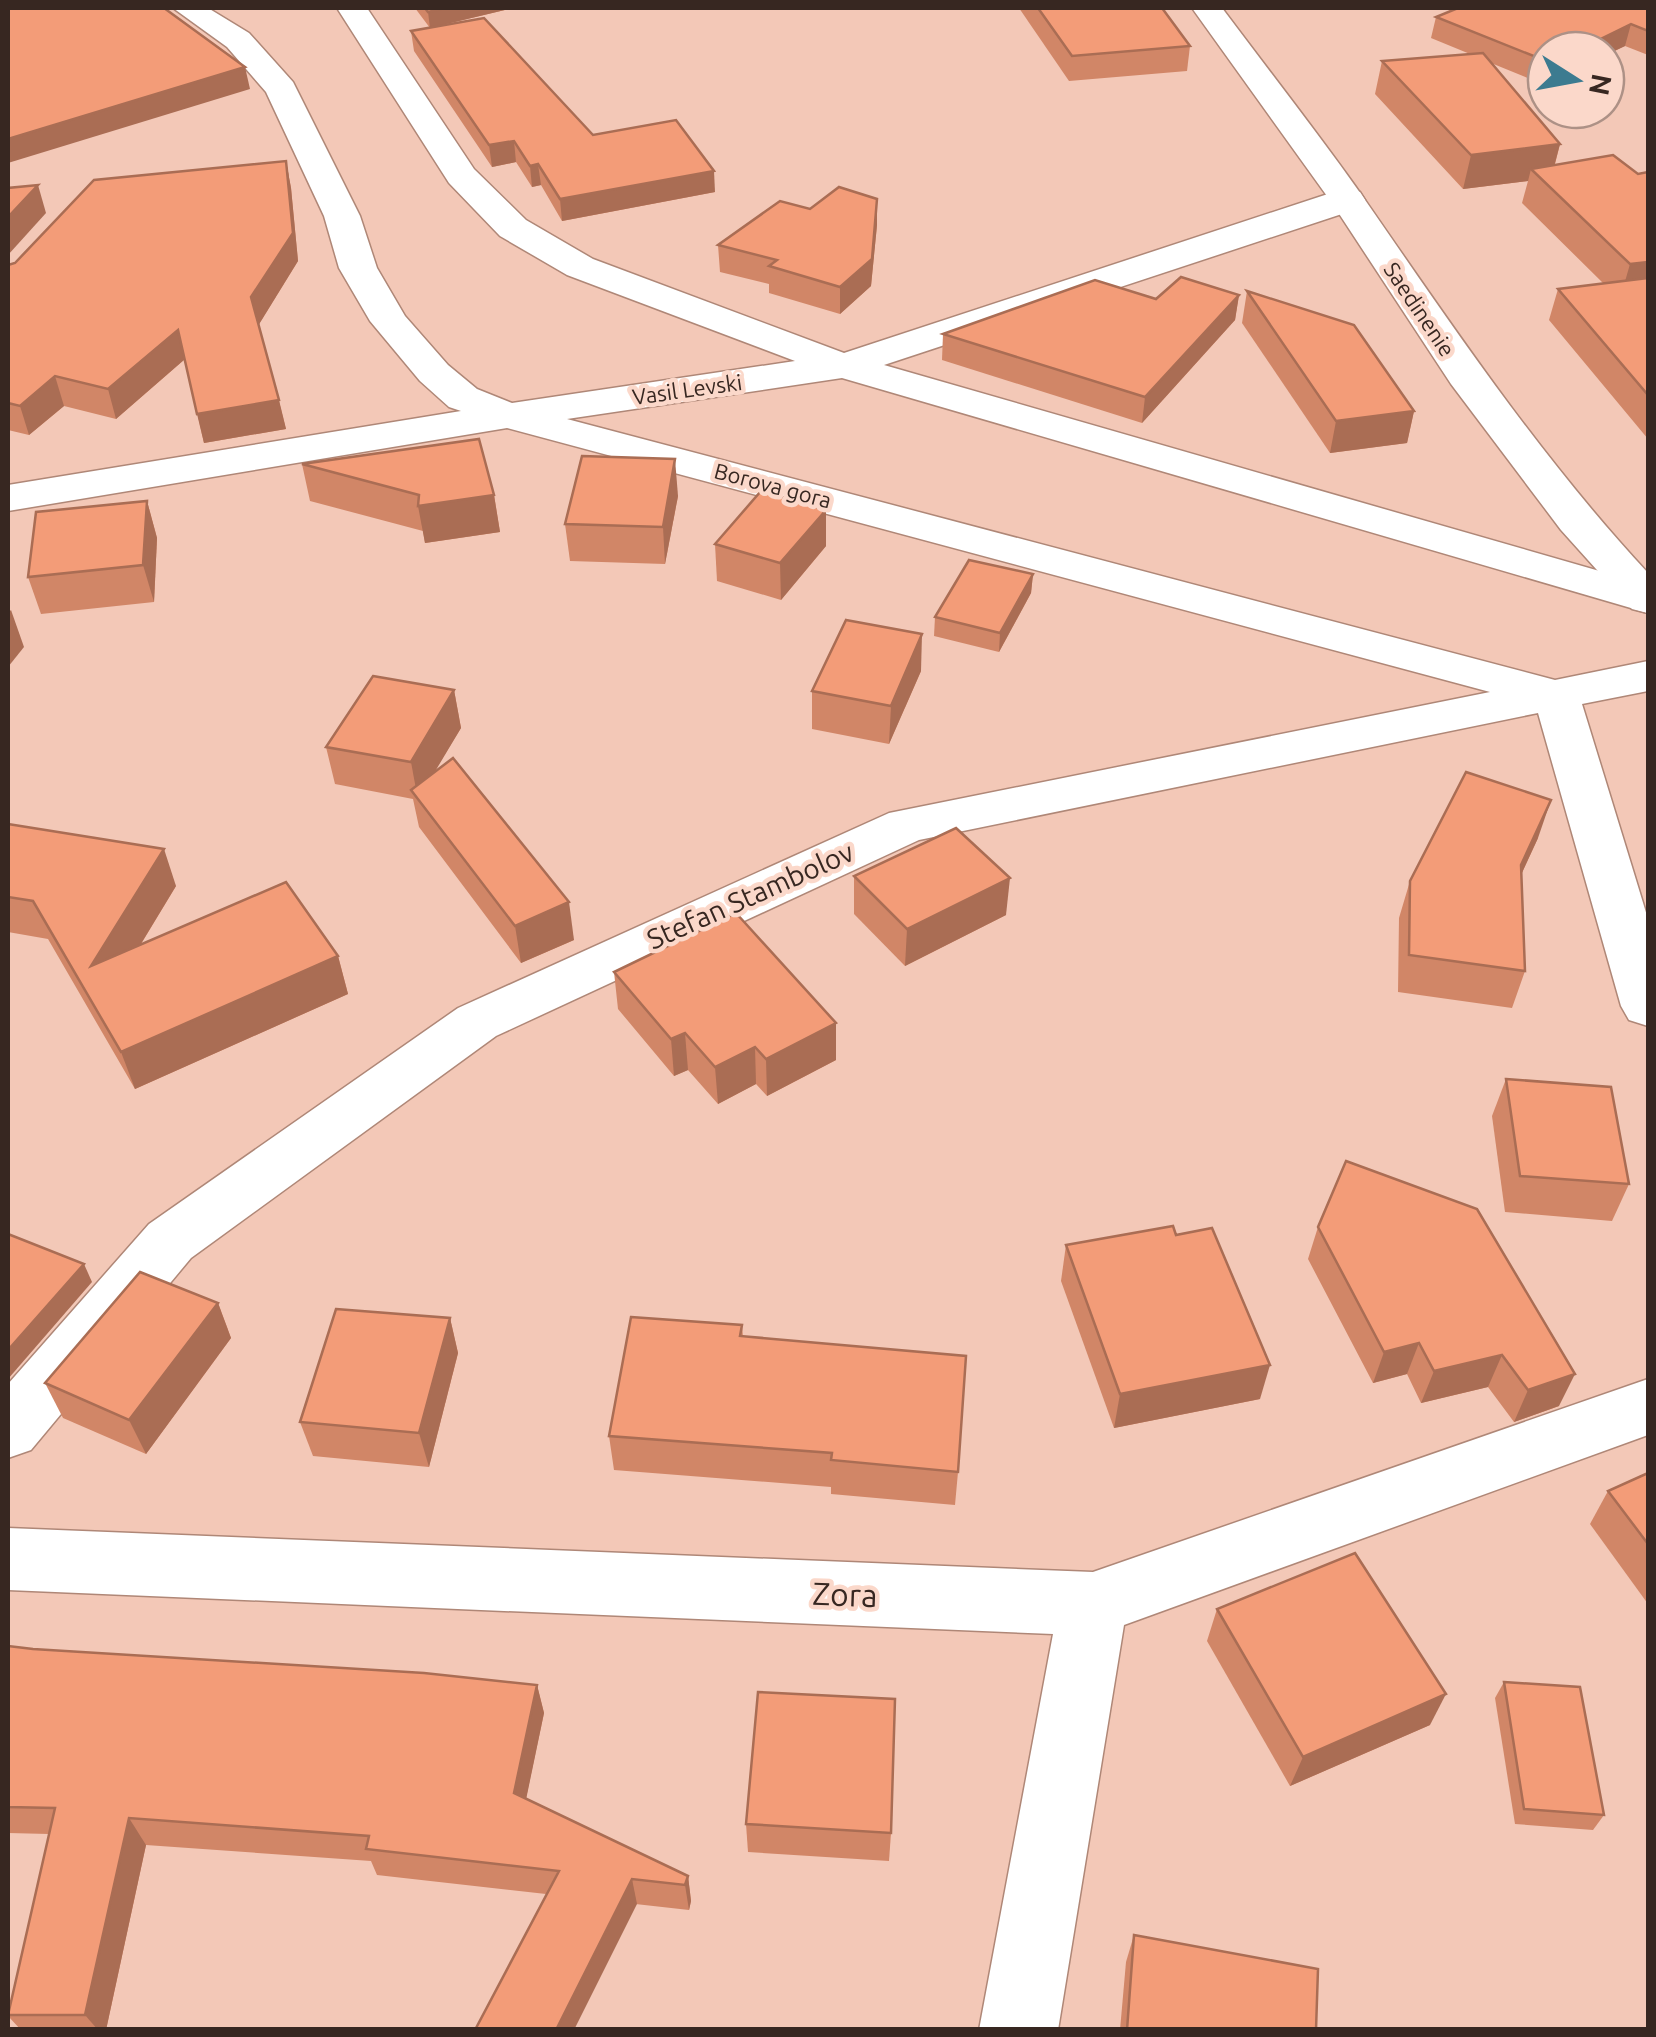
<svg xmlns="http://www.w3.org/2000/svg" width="1656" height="2037" font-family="Ubuntu,sans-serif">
<rect width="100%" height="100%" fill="#f3c8b7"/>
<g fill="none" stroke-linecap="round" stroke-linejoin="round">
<defs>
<g id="street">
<polygon points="173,8 208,8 249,33 293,82 360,216 377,268 405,316 448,365 477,389 512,403 795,361 567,275 500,236 449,183 337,8 367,8 474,169 526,220 593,259 844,353 1334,192 1347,189 1360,192 1365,200 1360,208 884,365 1648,585 1648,613 842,378 567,419 1555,680 1648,661 1648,691 1582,704 1648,919 1648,1026 1629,1020 1621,1006 1538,713 919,840 496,1036 191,1258 31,1450 8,1458 8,1384 149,1224 458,1008 889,813 1490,692 507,428 8,511 8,485 461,411 449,407 420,381 370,321 339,268 324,216 266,92 227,47"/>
<polygon points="1648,1379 1648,1435 1124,1625 1058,2030 979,2030 1053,1634 8,1590 8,1528 1093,1572"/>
</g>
<path id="secondary" d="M1192 8H1222C1269 71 1318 133 1363 197 1453 327 1540 457 1648 573V613L1632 609 1561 530 1451 384 1332 203Z"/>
</defs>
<use href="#street" stroke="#af8777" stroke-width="3"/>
<use href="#secondary" stroke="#af8777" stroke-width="3"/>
<use href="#street" fill="#fff" fill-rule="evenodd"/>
<use href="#secondary" fill="#fff" fill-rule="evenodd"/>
</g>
<g fill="#d18667">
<polygon points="415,8 513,8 442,25 593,135 715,192 562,221 541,185 532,187 516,162 492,167 414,51 411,31 430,28"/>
<polygon points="1019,8 1162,8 1190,46 1187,71 1069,81"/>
<polygon points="1648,8 1648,55 1625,46 1606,55 1606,50 1546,50 1545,85 1491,63 1560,144 1555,164 1638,174 1648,172 1648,439 1549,320 1558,289 1604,284 1522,203 1528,181 1463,189 1375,94 1382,61 1470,54 1431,38 1436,17"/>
<polygon points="286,161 291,188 298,261 259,324 286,429 204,443 185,359 116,419 64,406 29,435 8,430 8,265"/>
<polygon points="810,209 877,225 871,286 840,314 769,293 769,284 720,272 718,245"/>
<polygon points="1247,291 1414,411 1407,443 1330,453 1242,323"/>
<polygon points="1239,295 1235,320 1142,423 942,360 943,334 1156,299"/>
<polygon points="302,464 494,495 500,532 425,543 423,531 310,501"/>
<polygon points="678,496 665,564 570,561 565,524"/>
<polygon points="147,501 157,538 154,602 41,614 28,577"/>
<polygon points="715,544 826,546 781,600 717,581"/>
<polygon points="1033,574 1031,593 999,652 934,636 935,617"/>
<polygon points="921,671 889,744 812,729 812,691"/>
<polygon points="454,690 461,728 434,772 574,940 521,963 419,827 413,799 335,784 326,747"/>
<polygon points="8,824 176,886 141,944 338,956 348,994 135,1089 48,939 8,932"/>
<polygon points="1538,838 1521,875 1525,971 1512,1008 1398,992 1399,918 1410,881"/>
<polygon points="854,876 1006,915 905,966 854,914"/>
<polygon points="614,972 836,1023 836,1060 767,1096 756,1084 718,1104 688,1070 674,1076 618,1009"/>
<polygon points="1506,1079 1629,1184 1612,1221 1505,1212 1492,1116"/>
<polygon points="1346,1161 1559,1406 1514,1422 1488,1387 1421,1403 1407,1374 1373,1383 1308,1259 1318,1227"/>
<polygon points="1176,1235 1260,1399 1114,1428 1061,1281 1066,1245"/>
<polygon points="218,1303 231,1338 146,1454 63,1418 45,1383"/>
<polygon points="450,1318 458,1353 429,1467 313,1456 300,1422"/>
<polygon points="742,1325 743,1337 958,1472 955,1505 831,1494 831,1487 614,1470 609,1436"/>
<polygon points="1648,1473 1648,1604 1590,1524 1608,1491"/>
<polygon points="1217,1609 1430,1725 1290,1786 1207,1641"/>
<polygon points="8,1646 33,1649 537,1685 544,1713 526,1798 688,1876 691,1901 689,1910 377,1875 371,1861 146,1845 106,2030 21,2030 8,2016 49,1834 8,1833"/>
<polygon points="1504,1682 1604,1815 1593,1830 1515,1824 1495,1698"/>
<polygon points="746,1824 891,1833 889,1861 748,1852"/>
<polygon points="1134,1935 1316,2030 1120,2030 1126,1962"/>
</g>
<g fill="#aa6d54">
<polygon points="445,8 513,8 430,28 428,12"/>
<polygon points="1631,24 1625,46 1606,55 1606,50 1578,50"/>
<polygon points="245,67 250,89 8,163 8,139"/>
<polygon points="514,141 516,162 492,167 489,145"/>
<polygon points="1560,144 1551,178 1531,169 1528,181 1463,189 1471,155"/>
<polygon points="286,161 291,188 298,261 258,326 251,297"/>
<polygon points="538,164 541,185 532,187 530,166"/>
<polygon points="714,171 715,192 562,221 560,199"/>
<polygon points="38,185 46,213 8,255 8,217"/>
<polygon points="877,199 877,225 871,286 840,314 840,287"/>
<polygon points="1648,262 1648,295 1620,299 1630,264"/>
<polygon points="1239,295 1235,320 1142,423 1145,397"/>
<polygon points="178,330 185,359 116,419 108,389"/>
<polygon points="55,376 64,406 29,435 20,406"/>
<polygon points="279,400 286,429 204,443 197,414"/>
<polygon points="1414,411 1407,443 1330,453 1336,421"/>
<polygon points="675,459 678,496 665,564 663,527"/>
<polygon points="494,495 500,532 425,543 418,506"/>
<polygon points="147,501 157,538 154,602 143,565"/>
<polygon points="826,510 826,546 781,600 780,563"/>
<polygon points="1033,574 1031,593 999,652 1000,633"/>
<polygon points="11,610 24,647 8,667 8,613"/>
<polygon points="922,634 921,671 889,744 891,706"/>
<polygon points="454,690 461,728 418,800 411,762"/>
<polygon points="1551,800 1538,838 1508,903 1521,865"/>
<polygon points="164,849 176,886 105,1003 91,966"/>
<polygon points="1010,878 1006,915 905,966 907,929"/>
<polygon points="569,902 574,940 521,963 515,926"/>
<polygon points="338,956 348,994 135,1089 121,1052"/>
<polygon points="836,1023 836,1060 767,1096 766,1059"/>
<polygon points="685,1033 688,1070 674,1076 671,1039"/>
<polygon points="755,1047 756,1084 718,1104 715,1067"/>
<polygon points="84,1264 92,1282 8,1379 8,1350"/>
<polygon points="218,1303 231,1338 146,1454 129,1420"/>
<polygon points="450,1318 458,1353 429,1467 419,1433"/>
<polygon points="1419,1343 1407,1374 1373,1383 1384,1352"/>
<polygon points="1502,1355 1488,1387 1421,1403 1434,1371"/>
<polygon points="1270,1365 1260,1399 1114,1428 1120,1394"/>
<polygon points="1575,1374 1559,1406 1514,1422 1528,1390"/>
<polygon points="537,1685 544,1713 522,1819 514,1793"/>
<polygon points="1446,1694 1430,1725 1290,1786 1303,1757"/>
<polygon points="129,1818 146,1845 106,2030 98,2030 85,2015"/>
<polygon points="688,1876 691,1901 689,1910 685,1885"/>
<polygon points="632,1879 637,1904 574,2030 556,2030"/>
</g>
<g fill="#f39c78" stroke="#aa6d54" stroke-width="2.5">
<polygon points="8,8 164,8 245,67 8,139"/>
<polygon points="425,8 445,8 428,12"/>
<polygon points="1038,8 1162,8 1190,46 1072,56"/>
<polygon points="1458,8 1648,8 1648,31 1631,24 1578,50 1546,50 1546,61 1436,17"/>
<polygon points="484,18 593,135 676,120 714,171 560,199 538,164 530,166 514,141 489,145 411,31"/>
<polygon points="1483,53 1560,144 1471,155 1382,61"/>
<polygon points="1613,155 1638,174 1648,172 1648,262 1630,264 1531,169"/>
<polygon points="286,161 293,233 251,297 279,400 197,414 178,330 108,389 55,376 20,406 8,403 8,265 15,263 94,180"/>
<polygon points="38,185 8,217 8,188"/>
<polygon points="839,187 877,199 872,259 840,287 769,266 777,260 718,245 780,201 810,209"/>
<polygon points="1181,277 1239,295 1145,397 943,334 1095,280 1156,299"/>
<polygon points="1648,278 1648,395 1558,289"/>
<polygon points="1247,291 1354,325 1414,411 1336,421"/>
<polygon points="479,439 494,495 418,506 419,495 302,464"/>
<polygon points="582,456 675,459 663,527 565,524"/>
<polygon points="761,491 826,510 780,563 715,544"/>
<polygon points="147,501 143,565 28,577 36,512"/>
<polygon points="969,560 1033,574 1000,633 935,617"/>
<polygon points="846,620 922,634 891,706 812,691"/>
<polygon points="373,676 454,690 411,762 326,747"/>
<polygon points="453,758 569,902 515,926 411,790"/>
<polygon points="1466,772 1551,800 1521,865 1525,971 1409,955 1410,881"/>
<polygon points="8,824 164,849 91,966 286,882 338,956 121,1052 33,901 8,897"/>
<polygon points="956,828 1010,878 907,929 854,876"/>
<polygon points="736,913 836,1023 766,1059 755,1047 715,1067 685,1033 671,1039 614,972"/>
<polygon points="1506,1079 1611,1087 1629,1184 1520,1176"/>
<polygon points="1346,1161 1477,1209 1575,1374 1528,1390 1502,1355 1434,1371 1419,1343 1384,1352 1318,1227"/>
<polygon points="1173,1226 1176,1235 1212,1228 1270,1365 1120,1394 1066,1245"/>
<polygon points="8,1234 84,1264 8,1350"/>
<polygon points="140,1272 218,1303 129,1420 45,1383"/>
<polygon points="336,1309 450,1318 419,1433 300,1422"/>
<polygon points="631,1317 742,1325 740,1336 966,1356 958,1472 831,1460 832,1453 609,1436"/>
<polygon points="1648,1473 1648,1544 1608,1491"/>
<polygon points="1355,1553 1446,1694 1303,1757 1217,1609"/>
<polygon points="8,1646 33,1649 424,1673 537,1685 514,1793 688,1876 685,1885 632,1879 556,2030 475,2030 559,1871 366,1849 369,1836 129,1818 85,2015 8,2015 55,1808 8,1807"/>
<polygon points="1504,1682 1580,1687 1604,1815 1524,1809"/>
<polygon points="758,1692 895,1699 891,1833 746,1824"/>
<polygon points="1134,1935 1318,1969 1316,2030 1127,2030"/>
</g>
<g text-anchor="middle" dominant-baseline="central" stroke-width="9" stroke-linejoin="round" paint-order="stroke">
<g font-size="22" fill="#372721" stroke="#fbd8ca">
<text transform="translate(1420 309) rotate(56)">Saedinenie</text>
<text transform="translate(687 389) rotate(-8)">Vasil Levski</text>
<text transform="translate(773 485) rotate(15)">Borova gora</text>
</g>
<g font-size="28" fill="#372721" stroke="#fbd8ca">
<text transform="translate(750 895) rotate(-24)">Stefan Stambolov</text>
</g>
<g font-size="32" fill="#372721" stroke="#fbd8ca">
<text transform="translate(845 1594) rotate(2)">Zora</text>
</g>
</g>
<rect width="1656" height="2037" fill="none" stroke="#372721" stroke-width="20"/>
<g transform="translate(1576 80) rotate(101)"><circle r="48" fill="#fbd8ca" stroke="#ad9186" stroke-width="2.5"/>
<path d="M0-8L18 38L0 25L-18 38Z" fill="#3c7b90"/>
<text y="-15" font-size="28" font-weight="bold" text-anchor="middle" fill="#372721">N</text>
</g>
</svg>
